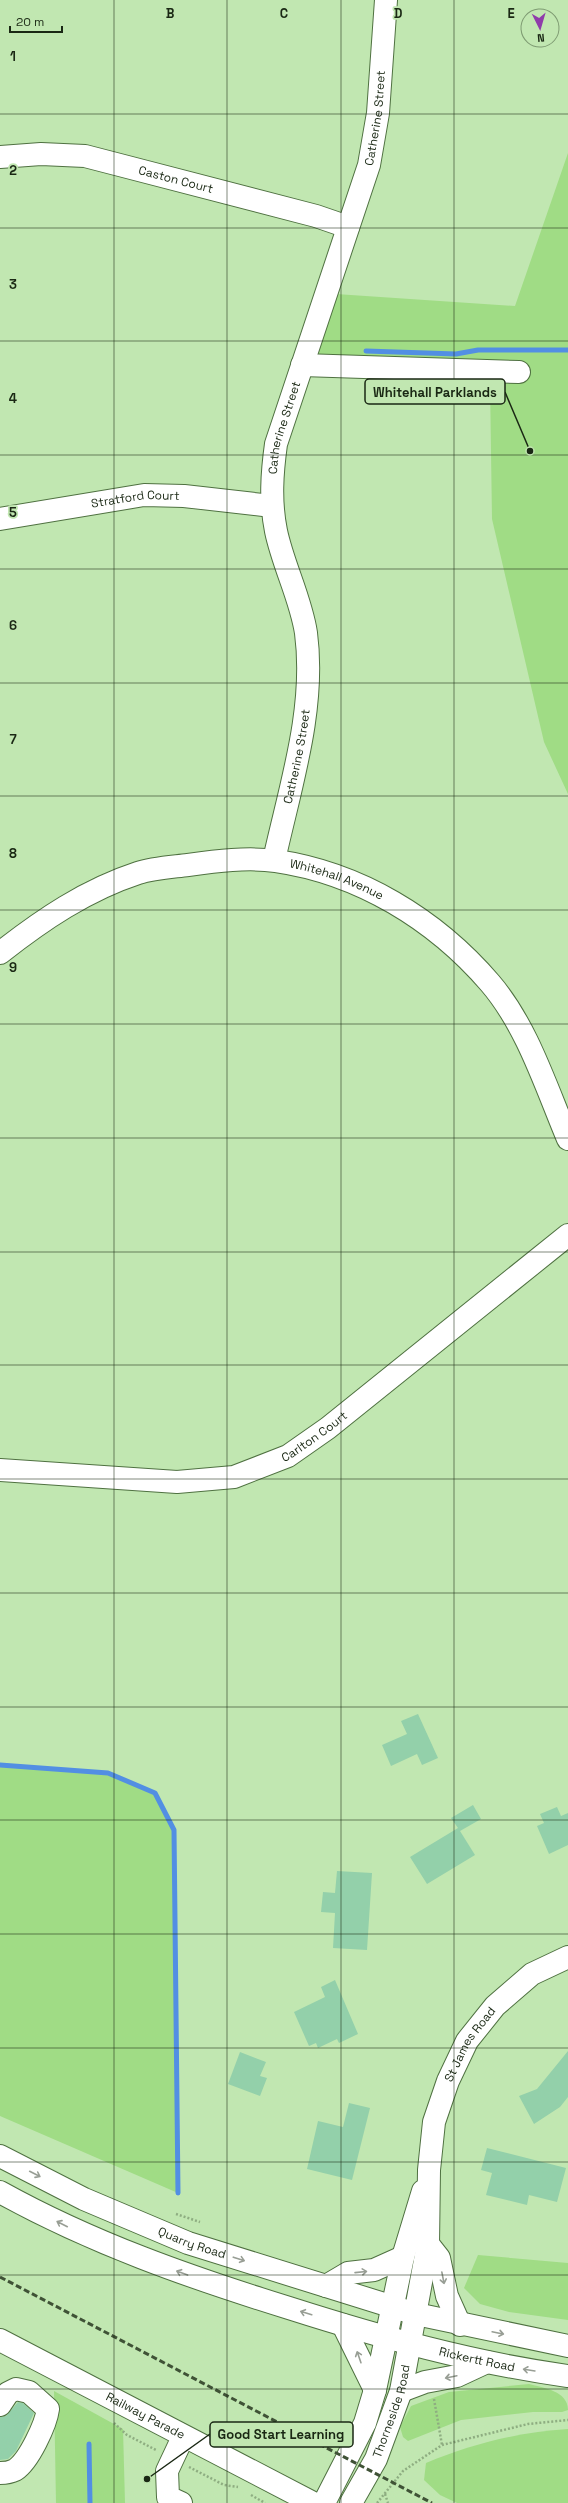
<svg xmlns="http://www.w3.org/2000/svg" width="568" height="2503" font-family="'Space Grotesk',sans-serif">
<rect width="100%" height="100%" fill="#c1e7b1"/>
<g fill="#a0dc85">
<polygon points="568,153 568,794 544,742 492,519 490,383 314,369 336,294 515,306"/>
<polygon points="0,1765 108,1773 155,1793 174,1830 178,2193 0,2116"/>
<polygon points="478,2255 568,2263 568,2320 509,2312 480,2304 464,2288"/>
<path d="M529 2384C544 2388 568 2391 568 2410L562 2412H533L461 2420 408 2441 403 2437 400 2427 411 2406 449 2392Z"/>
<polygon points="54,2391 123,2429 125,2503 56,2503"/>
<path d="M568 2429V2503H457L440 2495 424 2480 426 2463C471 2444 519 2432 568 2429Z"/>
</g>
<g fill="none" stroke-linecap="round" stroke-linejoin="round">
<g stroke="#528fe3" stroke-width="5">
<polyline points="366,351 456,354 478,350 568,350"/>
<polyline points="0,1765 108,1773 155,1793 174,1830 178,2193"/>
<polyline points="89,2444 90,2503"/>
</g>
</g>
<g fill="#93d0aa">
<polygon points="418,1714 438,1758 422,1765 417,1754 391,1766 382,1745 407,1734 401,1721"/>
<polygon points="473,1805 481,1819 460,1831 475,1855 427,1884 410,1857 458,1828 451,1818"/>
<polygon points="557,1807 561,1816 568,1813 568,1845 549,1854 537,1826 544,1823 540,1814"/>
<polygon points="337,1871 372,1873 367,1950 333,1948 335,1913 321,1912 323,1892 335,1893"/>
<polygon points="335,1980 358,2034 339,2043 337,2039 318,2048 316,2043 309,2046 294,2012 325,1997 321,1987"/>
<polygon points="568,2051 568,2097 560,2107 534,2124 519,2096 537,2089"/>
<polygon points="240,2052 266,2062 260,2076 267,2078 260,2096 228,2084"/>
<polygon points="349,2103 370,2108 352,2180 307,2169 318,2121 343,2127"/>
<polygon points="487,2148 566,2168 557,2202 529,2195 527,2205 486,2195 492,2173 481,2170"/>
<polygon points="18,2402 23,2403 34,2413 16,2451 8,2459 0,2460 0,2417 6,2416"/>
</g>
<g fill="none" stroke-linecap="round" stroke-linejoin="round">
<defs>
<g id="minor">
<path id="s1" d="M0 157 41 154 85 156 316 216 348 227"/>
<polyline points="302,365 519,372"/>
<path id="s2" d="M0 519 144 495 184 496 272 506"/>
<path id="s3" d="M274 860C290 787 316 709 306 633 301 599 283 565 276 531 270 501 272 473 276 444L369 165 378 113 386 0"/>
<path id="s4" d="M0 953C42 920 86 890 138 873 153 868 172 867 188 865 216 861 248 857 276 861 359 873 435 919 490 983 527 1026 546 1087 568 1139"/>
<path id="s5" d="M0 1470 177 1482 234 1477 288 1456 328 1428 568 1235"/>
<path id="s6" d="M0 2340 313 2503"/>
<path d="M0 2405 8 2393 16 2389 29 2392 48 2409C46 2424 29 2461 15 2470 11 2472 5 2473 0 2473"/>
<polyline points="181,2503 168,2497 167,2471 183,2437"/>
<polyline points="324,2503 365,2423 375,2390 403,2257 423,2191"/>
<path id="s7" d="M351 2503 376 2459 401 2391 428 2244 429 2170 434 2122 448 2081 467 2041 495 2006 532 1974 568 1957"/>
</g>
<g id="major">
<path id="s8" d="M0 2156 84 2199 188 2243 416 2314 568 2346"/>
<path id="s9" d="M0 2192C92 2243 189 2277 289 2308 380 2337 473 2363 568 2376"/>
<polyline points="428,2244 439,2258 447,2296 460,2325"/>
<polyline points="326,2286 348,2273 374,2270 403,2257"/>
<polyline points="343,2325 375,2390"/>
<polyline points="401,2391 425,2382 457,2376 487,2362"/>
</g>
</defs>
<use href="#minor" stroke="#4f7141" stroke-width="24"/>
<use href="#major" stroke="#4f7141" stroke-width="24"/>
<g stroke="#8ead81" stroke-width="2.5" stroke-dasharray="2 2" stroke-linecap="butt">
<polyline points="176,2214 200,2222"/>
<polyline points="434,2399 442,2445"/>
<polyline points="114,2423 127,2435 156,2450"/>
<polyline points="189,2467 224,2485 238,2487"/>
<polyline points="385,2494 388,2503"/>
<polyline points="251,2495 265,2503"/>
<polyline points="377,2503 403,2471 442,2445 528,2424 568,2420"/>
</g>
<use href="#minor" stroke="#fff" stroke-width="22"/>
<use href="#major" stroke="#fff" stroke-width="22"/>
<polyline stroke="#3f5236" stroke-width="3" stroke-dasharray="6 3" stroke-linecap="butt" points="0,2277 432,2503"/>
</g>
<defs><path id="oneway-shaft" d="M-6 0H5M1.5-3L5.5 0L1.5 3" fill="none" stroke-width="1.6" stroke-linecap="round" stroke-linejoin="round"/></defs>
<g stroke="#989e95">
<use href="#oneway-shaft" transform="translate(35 2174) rotate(27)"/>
<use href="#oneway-shaft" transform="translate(62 2224) rotate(-153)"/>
<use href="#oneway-shaft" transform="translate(239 2259) rotate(18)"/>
<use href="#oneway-shaft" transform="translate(361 2272) rotate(-6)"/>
<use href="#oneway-shaft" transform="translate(182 2273) rotate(-160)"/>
<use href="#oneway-shaft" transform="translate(443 2278) rotate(79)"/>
<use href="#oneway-shaft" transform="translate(306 2313) rotate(-163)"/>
<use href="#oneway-shaft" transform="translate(498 2333) rotate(12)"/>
<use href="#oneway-shaft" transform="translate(359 2357) rotate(-109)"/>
<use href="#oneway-shaft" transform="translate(529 2370) rotate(-171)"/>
<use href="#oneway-shaft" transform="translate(451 2377) rotate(168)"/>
</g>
<path fill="none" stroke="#1a2814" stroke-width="1" stroke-opacity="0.55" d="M114 0V2503M227 0V2503M341 0V2503M454 0V2503M0 114H568M0 228H568M0 341H568M0 455H568M0 569H568M0 683H568M0 796H568M0 910H568M0 1024H568M0 1138H568M0 1252H568M0 1365H568M0 1479H568M0 1593H568M0 1707H568M0 1820H568M0 1934H568M0 2048H568M0 2162H568M0 2275H568M0 2389H568"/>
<g text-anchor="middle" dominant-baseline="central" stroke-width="3.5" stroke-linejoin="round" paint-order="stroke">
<g font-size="12" fill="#1a2814" stroke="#c1e7b1">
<text stroke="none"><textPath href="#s3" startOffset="766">Catherine Street</textPath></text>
<text stroke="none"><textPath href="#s1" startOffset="179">Caston Court</textPath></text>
<text stroke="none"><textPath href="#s3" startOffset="442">Catherine Street</textPath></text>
<text stroke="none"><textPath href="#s2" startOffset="137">Stratford Court</textPath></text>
<text stroke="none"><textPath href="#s3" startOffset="106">Catherine Street</textPath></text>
<text stroke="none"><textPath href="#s4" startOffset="363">Whitehall Avenue</textPath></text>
<text stroke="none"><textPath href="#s5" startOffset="325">Carlton Court</textPath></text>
<text stroke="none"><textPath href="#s7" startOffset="481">St James Road</textPath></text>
<text stroke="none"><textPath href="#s8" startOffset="211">Quarry Road</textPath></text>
<text stroke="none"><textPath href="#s9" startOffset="507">Rickertt Road</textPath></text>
<text stroke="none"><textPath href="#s7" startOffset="101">Thorneside Road</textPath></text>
<text stroke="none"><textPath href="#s6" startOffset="164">Railway Parade</textPath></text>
</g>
</g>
<g font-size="13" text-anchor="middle" font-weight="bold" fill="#1a2814" stroke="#c1e7b1" stroke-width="3.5" stroke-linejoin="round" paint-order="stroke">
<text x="170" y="18">B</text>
<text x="284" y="18">C</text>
<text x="398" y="18">D</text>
<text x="511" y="18">E</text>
<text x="13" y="61">1</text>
<text x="13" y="175">2</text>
<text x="13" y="289">3</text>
<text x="13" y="403">4</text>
<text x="13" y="517">5</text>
<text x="13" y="630">6</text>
<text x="13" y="744">7</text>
<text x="13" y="858">8</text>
<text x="13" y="972">9</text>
</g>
<path fill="none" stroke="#1a2814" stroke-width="1.5" d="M530 451L505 392M147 2479L210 2434"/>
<g fill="#1a2814" stroke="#c1e7b1" stroke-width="1.5">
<circle cx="530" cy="451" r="4"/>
<circle cx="147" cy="2479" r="4"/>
</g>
<g fill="#c1e7b1" stroke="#1a2814" stroke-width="1.5">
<rect x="365" y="379" width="140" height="25" rx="4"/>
<rect x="210" y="2422" width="143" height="25" rx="4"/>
</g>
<g font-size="13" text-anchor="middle" font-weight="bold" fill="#1a2814">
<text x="435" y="397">Whitehall Parklands</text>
<text x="281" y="2439">Good Start Learning</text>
</g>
<g transform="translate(540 28) rotate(175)"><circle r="19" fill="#c1e7b1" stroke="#7e9b72"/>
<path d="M0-3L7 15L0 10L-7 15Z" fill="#8f3caa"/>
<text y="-6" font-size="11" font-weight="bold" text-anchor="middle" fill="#1a2814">N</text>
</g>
<path d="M10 26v6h52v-6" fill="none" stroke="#1a2814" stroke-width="2"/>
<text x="16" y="26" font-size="12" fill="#1a2814" stroke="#c1e7b1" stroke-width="3" paint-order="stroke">20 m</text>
</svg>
